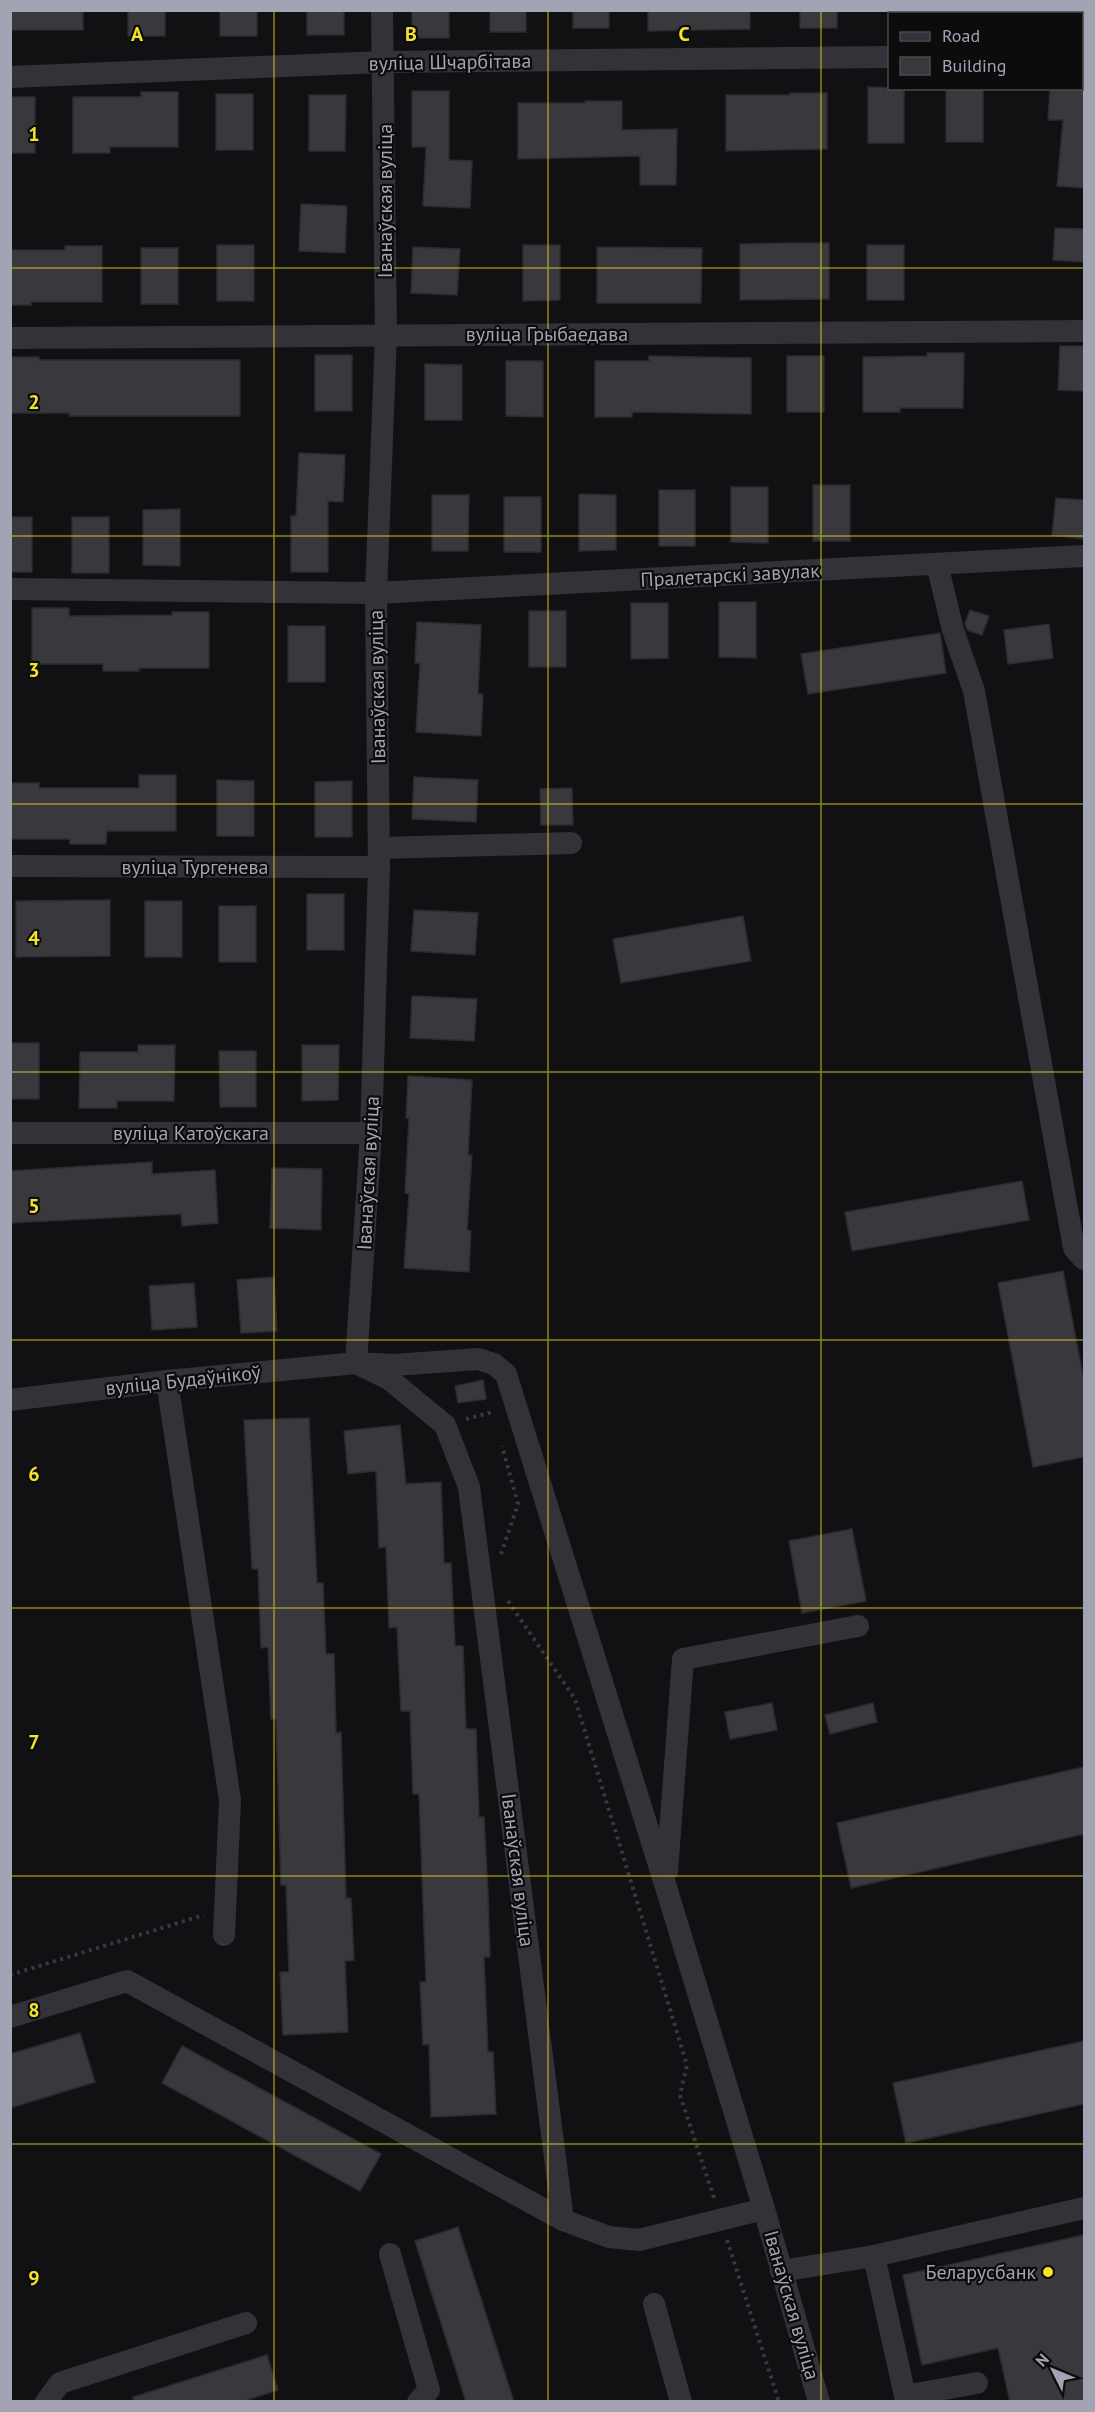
<svg xmlns="http://www.w3.org/2000/svg" width="1095" height="2412" font-family="'PT Sans',sans-serif">
<rect width="100%" height="100%" fill="#111113"/>
<g fill="#39383d" stroke="#2c2b2f" stroke-width="1.5">
<rect x="10" y="10" width="73" height="20"/>
<rect x="128" y="10" width="37" height="26"/>
<rect x="220" y="10" width="37" height="26"/>
<rect x="307" y="10" width="37" height="25"/>
<rect x="412" y="10" width="37" height="28"/>
<rect x="490" y="10" width="36" height="22"/>
<rect x="573" y="10" width="36" height="18"/>
<polygon points="648,10 750,10 750,29 648,31"/>
<rect x="800" y="10" width="37" height="18"/>
<polygon points="868,87 904,88 904,143 868,143"/>
<rect x="946" y="88" width="37" height="54"/>
<polygon points="1050,88 1084,88 1084,188 1057,186 1063,120 1048,120"/>
<polygon points="412,91 449,91 449,160 472,161 470,208 423,206 426,147 412,147"/>
<polygon points="141,92 178,92 178,147 110,147 110,153 73,153 73,97 141,97"/>
<polygon points="790,93 827,93 827,149 726,151 726,95 790,95"/>
<rect x="216" y="94" width="37" height="56"/>
<polygon points="309,95 346,95 345,151 309,151"/>
<rect x="10" y="97" width="25" height="56"/>
<polygon points="585,101 622,101 622,130 677,129 676,185 640,185 640,156 518,159 518,103 585,103"/>
<polygon points="301,204 347,206 345,253 299,251"/>
<polygon points="1055,228 1084,229 1084,262 1053,260"/>
<polygon points="792,243 829,243 829,299 740,300 740,244"/>
<rect x="217" y="245" width="37" height="56"/>
<polygon points="523,245 560,245 560,300 523,301"/>
<rect x="867" y="245" width="37" height="55"/>
<polygon points="65,246 102,246 102,302 31,302 31,305 10,305 10,250 65,250"/>
<polygon points="413,247 460,249 457,295 411,293"/>
<polygon points="597,247 702,248 701,303 597,303"/>
<rect x="141" y="248" width="37" height="56"/>
<polygon points="1060,346 1084,346 1084,391 1058,390"/>
<polygon points="927,353 964,353 963,408 900,408 900,412 863,412 863,357 927,356"/>
<rect x="315" y="355" width="37" height="56"/>
<polygon points="649,356 751,358 751,414 632,412 632,417 595,417 595,361 649,361"/>
<rect x="787" y="356" width="37" height="56"/>
<polygon points="10,357 39,357 39,360 240,360 240,416 69,416 69,413 10,413"/>
<polygon points="506,361 543,361 543,417 506,416"/>
<polygon points="425,364 462,365 462,420 425,420"/>
<polygon points="299,453 345,455 343,502 328,501 328,572 291,572 291,516 296,516"/>
<rect x="813" y="485" width="37" height="56"/>
<polygon points="731,487 768,487 768,543 731,542"/>
<rect x="659" y="490" width="36" height="56"/>
<polygon points="579,494 616,495 616,550 579,551"/>
<polygon points="432,495 469,495 468,551 432,551"/>
<rect x="504" y="497" width="37" height="55"/>
<polygon points="1056,498 1084,500 1084,539 1052,535"/>
<polygon points="180,509 180,566 143,565 143,510"/>
<rect x="10" y="517" width="22" height="55"/>
<rect x="72" y="517" width="37" height="56"/>
<polygon points="719,602 756,602 756,658 719,657"/>
<polygon points="631,603 668,603 668,658 631,659"/>
<polygon points="32,608 69,608 69,616 172,615 172,612 209,612 209,668 139,668 139,671 103,671 103,664 32,664"/>
<polygon points="970,610 989,616 982,635 967,630 965,623"/>
<rect x="529" y="611" width="37" height="56"/>
<polygon points="417,622 481,625 478,694 483,694 481,736 416,732 420,663 415,663"/>
<polygon points="1049,624 1053,658 1008,664 1004,630"/>
<rect x="288" y="626" width="37" height="56"/>
<polygon points="940,633 946,673 808,694 801,654"/>
<polygon points="139,775 176,775 176,831 107,831 106,844 70,844 70,839 10,839 10,783 39,783 39,788 139,788"/>
<polygon points="414,777 478,780 476,822 412,819"/>
<polygon points="217,780 254,781 254,836 217,836"/>
<polygon points="352,781 352,837 315,837 315,782"/>
<polygon points="572,788 573,825 541,825 540,789"/>
<rect x="307" y="894" width="37" height="56"/>
<polygon points="110,900 110,956 16,957 16,901"/>
<rect x="145" y="901" width="37" height="56"/>
<rect x="219" y="906" width="37" height="56"/>
<polygon points="414,910 478,913 475,955 411,951"/>
<polygon points="743,916 751,961 621,983 613,939"/>
<polygon points="412,996 477,999 474,1041 410,1038"/>
<rect x="10" y="1043" width="29" height="56"/>
<polygon points="138,1045 175,1045 174,1101 117,1101 117,1108 79,1108 80,1052 138,1052"/>
<polygon points="302,1045 339,1045 338,1100 302,1101"/>
<polygon points="219,1051 256,1051 256,1107 220,1107"/>
<polygon points="408,1076 472,1080 468,1155 472,1155 467,1230 471,1231 469,1272 404,1268 409,1194 405,1193 409,1118 406,1118"/>
<polygon points="152,1162 152,1174 215,1170 218,1223 182,1226 181,1214 10,1223 10,1171"/>
<polygon points="272,1168 322,1169 321,1230 270,1228"/>
<polygon points="1022,1181 1029,1220 852,1251 845,1212"/>
<polygon points="1063,1271 1084,1381 1084,1457 1033,1467 998,1283"/>
<polygon points="274,1277 277,1331 241,1333 237,1280"/>
<polygon points="194,1283 197,1327 152,1330 149,1286"/>
<polygon points="483,1380 486,1399 458,1403 455,1386"/>
<polygon points="309,1418 317,1583 323,1583 326,1654 334,1654 336,1733 341,1732 346,1898 351,1898 354,1960 345,1961 348,2032 283,2035 280,1972 289,1972 286,1885 281,1885 276,1719 271,1719 268,1647 261,1648 258,1569 252,1569 244,1420"/>
<polygon points="400,1425 406,1484 441,1482 444,1563 451,1563 455,1646 463,1646 466,1729 476,1729 479,1817 484,1817 488,1894 490,1957 484,1957 488,2052 493,2052 496,2114 431,2117 429,2044 423,2045 420,1982 426,1982 419,1794 413,1794 410,1711 401,1711 397,1627 389,1628 386,1547 379,1548 376,1471 348,1474 344,1431"/>
<polygon points="852,1529 866,1601 802,1613 789,1541"/>
<polygon points="772,1703 777,1730 730,1739 725,1712"/>
<polygon points="873,1703 877,1722 830,1734 825,1715"/>
<polygon points="1084,1767 1084,1834 851,1888 837,1823"/>
<polygon points="80,2033 95,2082 10,2108 10,2054"/>
<polygon points="1084,2041 1084,2104 906,2143 893,2083"/>
<polygon points="182,2046 381,2154 360,2191 162,2083"/>
<polygon points="458,2227 514,2402 466,2402 415,2241"/>
<polygon points="1084,2235 1084,2402 1010,2402 998,2348 922,2365 903,2275"/>
<polygon points="267,2355 278,2390 241,2402 133,2402 133,2397"/>
</g>
<g fill="none" stroke-linecap="round" stroke-linejoin="round">
<g stroke="#38383f" stroke-width="4" stroke-dasharray="3 4.5" stroke-linecap="butt">
<polyline points="466,1419 493,1412"/>
<polyline points="501,1554 518,1504 502,1446"/>
<polyline points="508,1601 575,1699 687,2065 680,2095 714,2198"/>
<polyline points="10,1975 204,1915"/>
<polyline points="727,2240 779,2402"/>
</g>
<g stroke="#333238" stroke-width="22">
<polyline points="382,10 386,334 376,593 379,867 371,1133 356,1363 394,1365 478,1359 494,1364 506,1374 665,1884 764,2209 819,2402"/>
<polyline points="1082,56 1084,56"/>
<polyline points="10,77 384,62 890,57"/>
<polyline points="10,338 1084,331"/>
<polyline points="937,564 953,630 974,691 1074,1248 1084,1259"/>
<polyline points="10,589 376,593 1084,556"/>
<polyline points="379,848 571,843"/>
<polyline points="10,866 379,867"/>
<polyline points="10,1133 371,1133"/>
<polyline points="167,1381 230,1800 224,1935"/>
<polyline points="10,1400 167,1381 356,1363 389,1379 445,1425 469,1487 563,2220 609,2237 639,2240 764,2209"/>
<polyline points="667,1871 683,1659 858,1626"/>
<polyline points="10,2017 127,1981 563,2220"/>
<polyline points="390,2254 429,2390 418,2402"/>
<polyline points="874,2256 1084,2208"/>
<polyline points="781,2271 874,2256 905,2396 977,2383"/>
<polyline points="654,2304 681,2402"/>
<polyline points="46,2402 60,2383 246,2323"/>
</g>
</g>
<path fill="none" stroke="#f4e428" stroke-width="1.5" stroke-opacity="0.55" d="M274 10V2402M548 10V2402M821 10V2402M10 268H1084M10 536H1084M10 804H1084M10 1072H1084M10 1340H1084M10 1608H1084M10 1876H1084M10 2144H1084"/>
<circle fill="#f4e428" stroke="#0c0c0d" stroke-width="2" cx="1048" cy="2272" r="6"/>
<g text-anchor="middle" dominant-baseline="central" stroke-width="4.5" stroke-linejoin="round" paint-order="stroke">
<g font-size="20" fill="#a2a3b3" stroke="#0c0c0d">
<text transform="translate(450 62) rotate(-1)">вуліца Шчарбітава</text>
<text transform="translate(385 201) rotate(-90)">Іванаўская вуліца</text>
<text x="547" y="334">вуліца Грыбаедава</text>
<text transform="translate(730 575) rotate(-3)">Пралетарскі завулак</text>
<text transform="translate(377 687) rotate(-91)">Іванаўская вуліца</text>
<text x="195" y="867">вуліца Тургенева</text>
<text x="191" y="1133">вуліца Катоўскага</text>
<text transform="translate(368 1173) rotate(-87)">Іванаўская вуліца</text>
<text transform="translate(183 1380) rotate(-6)">вуліца Будаўнікоў</text>
<text transform="translate(518 1870) rotate(83)">Іванаўская вуліца</text>
<text transform="translate(792 2305) rotate(74)">Іванаўская вуліца</text>
</g>
<g font-size="20" fill="#a2a3b3" stroke="#0c0c0d" text-anchor="end">
<text x="1036" y="2272">Беларусбанк</text>
</g>
</g>
<g font-size="20" text-anchor="middle" font-weight="bold" fill="#f4e428" stroke="#0c0c0d" stroke-width="4.5" stroke-linejoin="round" paint-order="stroke">
<text x="137" y="41">A</text>
<text x="411" y="41">B</text>
<text x="684" y="41">C</text>
<text x="34" y="141">1</text>
<text x="34" y="409">2</text>
<text x="34" y="677">3</text>
<text x="34" y="945">4</text>
<text x="34" y="1213">5</text>
<text x="34" y="1481">6</text>
<text x="34" y="1749">7</text>
<text x="34" y="2017">8</text>
<text x="34" y="2285">9</text>
</g>
<rect width="1095" height="2412" fill="none" stroke="#a2a3b3" stroke-width="24"/>
<rect x="888" y="12" width="195" height="78" fill="#0c0c0d" stroke="#48484f" stroke-width="1.5"/>
<rect x="900" y="32" width="30" height="9" fill="#333238" stroke="#48484f" stroke-width="1.5"/>
<text x="942" y="42" font-size="18" fill="#a2a3b3">Road</text>
<rect x="900" y="57" width="30" height="18" fill="#39383d" stroke="#48484f" stroke-width="1.5"/>
<text x="942" y="72" font-size="18" fill="#a2a3b3">Building</text>
<g transform="translate(1053 2370) rotate(313)" stroke="#0c0c0d" stroke-width="4.5" paint-order="stroke">
<path d="M0-4.5L10 22L0 15L-10 22Z" fill="#a2a3b3"/>
<text y="-9" font-size="16" font-weight="bold" text-anchor="middle" fill="#a2a3b3">N</text>
</g>
</svg>
